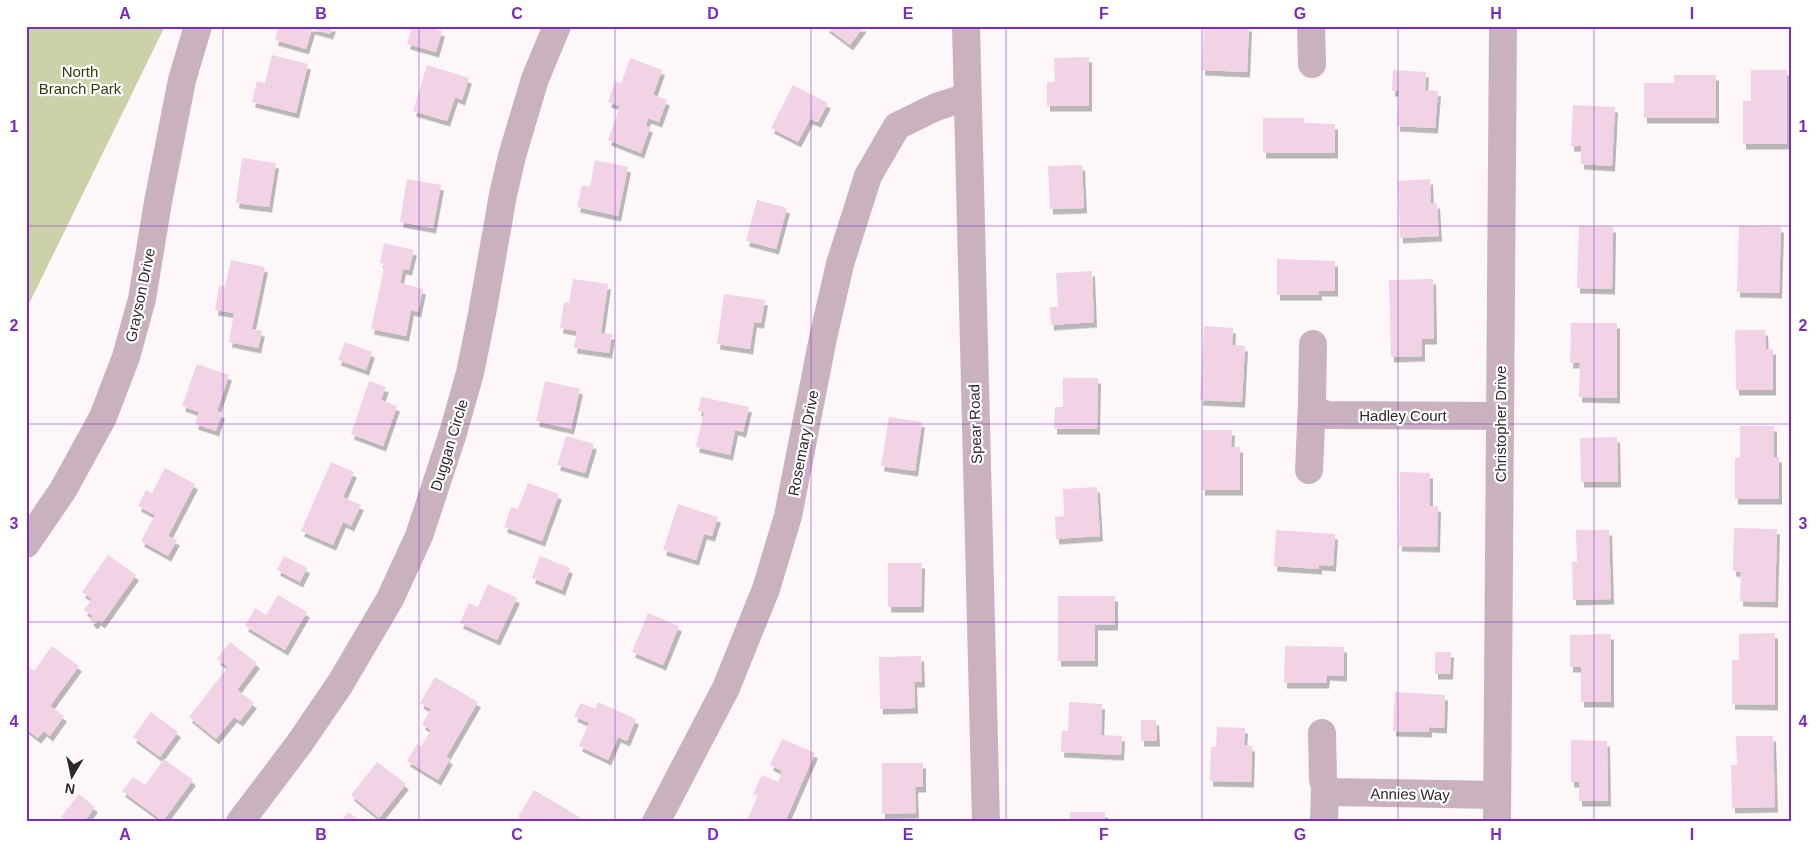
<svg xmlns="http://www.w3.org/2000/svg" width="1817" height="848" font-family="Helvetica,sans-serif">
<defs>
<filter id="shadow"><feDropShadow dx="3" dy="5.5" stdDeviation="0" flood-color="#0004"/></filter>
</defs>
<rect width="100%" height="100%" fill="#fdf7fa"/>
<polygon fill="#ccd1a8" points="26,26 165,26 26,310"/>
<g fill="#f2d3e5" filter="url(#shadow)">
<polygon points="279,26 333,26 330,34 312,29 306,49 275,40"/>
<polygon points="412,26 423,26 442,31 436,52 407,44"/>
<polygon points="825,26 864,26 850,45"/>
<polygon points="1204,26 1249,26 1247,72 1202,70"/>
<polygon points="272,55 308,64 296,113 252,102 257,81 265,83"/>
<polygon points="1089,57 1089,106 1047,106 1047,82 1055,82 1054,58"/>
<polygon points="630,58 662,70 653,95 667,100 659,122 648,118 646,126 650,127 641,153 608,140 620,106 608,102 615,81 621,84"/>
<polygon points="427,65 469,78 462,100 455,97 447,121 413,111"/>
<polygon points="1393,70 1426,72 1425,90 1438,91 1435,128 1397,126 1399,91 1392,91"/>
<polygon points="1751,70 1787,70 1787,144 1743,144 1743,101 1751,101"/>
<polygon points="1674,75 1716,75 1716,118 1644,118 1644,83 1674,83"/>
<polygon points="793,85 828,103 818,122 810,119 798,142 771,128"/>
<polygon points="1573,105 1615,107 1612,166 1581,164 1581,146 1571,146"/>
<polygon points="1263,118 1304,118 1304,123 1335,124 1335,153 1263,153"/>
<polygon points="242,158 276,163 269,207 236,203"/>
<polygon points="595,160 628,167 618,216 577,207 582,185 590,187"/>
<polygon points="1082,165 1084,208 1050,209 1048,166"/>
<polygon points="407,179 441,185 433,228 400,222"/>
<polygon points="1430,179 1431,203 1437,203 1439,236 1400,238 1398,181"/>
<polygon points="757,200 787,208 776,249 746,241"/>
<polygon points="1579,226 1613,227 1612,289 1577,288"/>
<polygon points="1739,226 1781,227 1779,293 1737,292"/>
<polygon points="384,243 414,250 409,270 403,269 400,283 423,289 418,312 411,310 406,336 371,329 385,264 380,263"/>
<polygon points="1277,259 1335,261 1335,291 1319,291 1319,295 1277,295"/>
<polygon points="231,260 265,267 252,329 262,331 258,348 229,342 234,313 215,310 219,285 225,287"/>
<polygon points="1092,271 1094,322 1051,325 1050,307 1058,307 1056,273"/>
<polygon points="573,279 608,284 601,333 612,334 609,353 574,348 577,331 560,328 564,302 569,303"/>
<polygon points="1433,279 1434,339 1422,339 1422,356 1391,357 1389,280"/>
<polygon points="724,294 765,300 761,323 754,322 750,349 717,344"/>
<polygon points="1571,323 1617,323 1617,398 1579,397 1580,363 1570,363"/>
<polygon points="1204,326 1233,328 1232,345 1245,346 1242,402 1200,400"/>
<polygon points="1735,330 1765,330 1766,350 1773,349 1773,390 1736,390"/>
<polygon points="345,342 372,352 366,370 338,360"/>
<polygon points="197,364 229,375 217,411 222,413 216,431 195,424 199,412 182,406"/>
<polygon points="1063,378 1098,378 1097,429 1054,429 1055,407 1063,407"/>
<polygon points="369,381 386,387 381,400 397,406 383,446 351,434"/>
<polygon points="545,381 580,389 571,429 536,421"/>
<polygon points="701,397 749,407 743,432 735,430 730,455 696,447 704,412 698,411"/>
<polygon points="889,417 922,422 915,471 881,466"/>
<polygon points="1740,426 1774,426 1774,457 1779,457 1779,499 1735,499 1735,458 1740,458"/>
<polygon points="1202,430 1232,430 1231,447 1240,447 1240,490 1202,490"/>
<polygon points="566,436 594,444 585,473 557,465"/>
<polygon points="1617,437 1618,482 1581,482 1580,438"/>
<polygon points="331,462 354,472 343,497 361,505 351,526 343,522 333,545 301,531"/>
<polygon points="165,468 195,484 168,536 177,540 168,556 141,541 155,515 138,506 146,490 152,493"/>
<polygon points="1400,472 1430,473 1430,506 1438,506 1437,547 1399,546"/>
<polygon points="528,483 559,494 542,541 504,527 511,507 518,509"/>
<polygon points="1097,487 1100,536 1056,539 1055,517 1064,516 1063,489"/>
<polygon points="678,504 718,517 712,536 704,534 696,560 663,550"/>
<polygon points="1734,528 1777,529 1775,602 1740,601 1741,572 1733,571"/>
<polygon points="1276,530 1335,534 1333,566 1319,565 1319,569 1274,566"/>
<polygon points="1576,530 1609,530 1611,599 1573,600 1572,562 1577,562"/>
<polygon points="108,555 136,575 102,623 98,620 95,624 90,620 93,616 84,610 92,599 82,592"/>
<polygon points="284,556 307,568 300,582 277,570"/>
<polygon points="540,556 570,568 562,590 532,578"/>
<polygon points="888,563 922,563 921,607 888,607"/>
<polygon points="488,584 517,598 497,640 460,623 469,603 478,607"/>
<polygon points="278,595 307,612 285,650 245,626 255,608 266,615"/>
<polygon points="1058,596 1115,596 1115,625 1095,625 1095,661 1058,661"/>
<polygon points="648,613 679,626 663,665 632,652"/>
<polygon points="1775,633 1775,705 1732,704 1732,660 1739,660 1739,634"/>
<polygon points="1611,634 1611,702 1581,702 1581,667 1570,667 1570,635"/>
<polygon points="230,642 257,663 237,690 254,703 240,721 234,717 216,739 189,717 228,667 217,659"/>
<polygon points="52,646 79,666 50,706 64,716 50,736 44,731 38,738 26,729 26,691 28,689 26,688 26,669 28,666 34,671"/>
<polygon points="1285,646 1344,647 1344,676 1327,675 1326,683 1284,683"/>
<polygon points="1435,652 1451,652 1450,674 1435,674"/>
<polygon points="921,656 922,682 914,682 915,708 880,709 879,657"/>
<polygon points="435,677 478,702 446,757 450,759 438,780 407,761 417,744 421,747 431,730 422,724 431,709 420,703"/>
<polygon points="1395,692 1445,695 1444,728 1429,727 1429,732 1393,731"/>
<polygon points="598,702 636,719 627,741 618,737 608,760 579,746 589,723 574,716 581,703 595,709"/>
<polygon points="1069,702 1102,704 1101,735 1122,736 1121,755 1061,752 1062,731 1068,731"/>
<polygon points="151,712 178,732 160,757 133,737"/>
<polygon points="1141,720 1156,720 1157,741 1141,741"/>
<polygon points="1217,727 1245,728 1244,745 1252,746 1251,782 1210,781 1211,747 1216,747"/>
<polygon points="1736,736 1773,736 1775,807 1732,808 1731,765 1737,765"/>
<polygon points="782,739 815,753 785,822 746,822 758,796 753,794 762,775 778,782 782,771 770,765"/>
<polygon points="1571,740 1607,741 1608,801 1579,801 1579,782 1571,782"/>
<polygon points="164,759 193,780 163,821 122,791 133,777 145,785"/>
<polygon points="377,762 406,784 379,818 351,795"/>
<polygon points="882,763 923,763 923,787 915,787 916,813 882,814"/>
<polygon points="534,790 581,818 578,822 527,822 518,817"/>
<polygon points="79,794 95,807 84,822 68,822 61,817"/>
<polygon points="348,812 362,822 341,822"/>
<rect x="1070" y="812" width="35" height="10"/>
<polygon points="1221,819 1248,820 1248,822 1221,822"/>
</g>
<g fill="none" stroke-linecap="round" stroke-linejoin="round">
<g stroke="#cab1bf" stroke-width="28">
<polyline points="966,26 986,822"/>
<polyline points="1311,26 1312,64"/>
<path d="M1313 344 1312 402C1315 410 1319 413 1328 415L1500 416"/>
<polyline points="1309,470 1312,402"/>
<polyline points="26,544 63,490 103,417 126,357 142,299 158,202 182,80 198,26"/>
<polyline points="1322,733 1323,780 1327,789 1332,792 1497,795"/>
<polyline points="240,822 299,744 340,684 390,599 419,536 453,433 470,373 482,314 503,195 512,156 535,79 557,26"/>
<polyline points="656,822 726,688 766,589 788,516 823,338 840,264 868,176 897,126 936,107 967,97"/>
<polyline points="1324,822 1325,786"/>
<polyline points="1497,822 1503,26"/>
</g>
</g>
<path fill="none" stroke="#7b2cbf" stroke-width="1" stroke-opacity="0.55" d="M223 26V822M419 26V822M615 26V822M811 26V822M1006 26V822M1202 26V822M1398 26V822M1594 26V822M26 226H1791M26 424H1791M26 622H1791"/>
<g text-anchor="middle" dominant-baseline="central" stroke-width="4.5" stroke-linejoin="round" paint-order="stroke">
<g font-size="15" fill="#373a0c" stroke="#fff">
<text x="80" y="71">North<tspan x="80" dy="17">Branch Park</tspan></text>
</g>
<g font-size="15" fill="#32262d" stroke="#fff">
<text transform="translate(140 295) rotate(-78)">Grayson Drive</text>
<text x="1403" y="415">Hadley Court</text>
<text transform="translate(975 424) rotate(-92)">Spear Road</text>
<text transform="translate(1500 424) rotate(-90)">Christopher Drive</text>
<text transform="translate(803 443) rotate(-79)">Rosemary Drive</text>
<text transform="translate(449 445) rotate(-73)">Duggan Circle</text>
<text transform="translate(1410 794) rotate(1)">Annies Way</text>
</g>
</g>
<rect width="1817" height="848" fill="none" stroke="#ffffff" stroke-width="55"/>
<g transform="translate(72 776) rotate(189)" stroke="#ffffff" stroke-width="4" paint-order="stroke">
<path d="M0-4L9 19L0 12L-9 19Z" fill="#32262d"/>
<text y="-8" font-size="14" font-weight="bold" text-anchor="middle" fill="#32262d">N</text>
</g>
<rect x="28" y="28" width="1762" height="792" fill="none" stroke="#7b2cbf" stroke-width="2"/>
<g font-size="16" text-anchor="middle" font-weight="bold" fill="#7b2cbf">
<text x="125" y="19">A</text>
<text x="321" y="19">B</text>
<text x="517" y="19">C</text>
<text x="713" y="19">D</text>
<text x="908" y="19">E</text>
<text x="1104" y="19">F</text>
<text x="1300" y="19">G</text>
<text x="1496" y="19">H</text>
<text x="1692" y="19">I</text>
<text x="14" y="132">1</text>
<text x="1803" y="132">1</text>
<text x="14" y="331">2</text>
<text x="1803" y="331">2</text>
<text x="14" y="529">3</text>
<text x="1803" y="529">3</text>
<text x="14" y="727">4</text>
<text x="1803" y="727">4</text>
<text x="125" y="840">A</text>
<text x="321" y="840">B</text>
<text x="517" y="840">C</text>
<text x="713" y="840">D</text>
<text x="908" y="840">E</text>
<text x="1104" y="840">F</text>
<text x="1300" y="840">G</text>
<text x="1496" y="840">H</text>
<text x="1692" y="840">I</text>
</g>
</svg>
